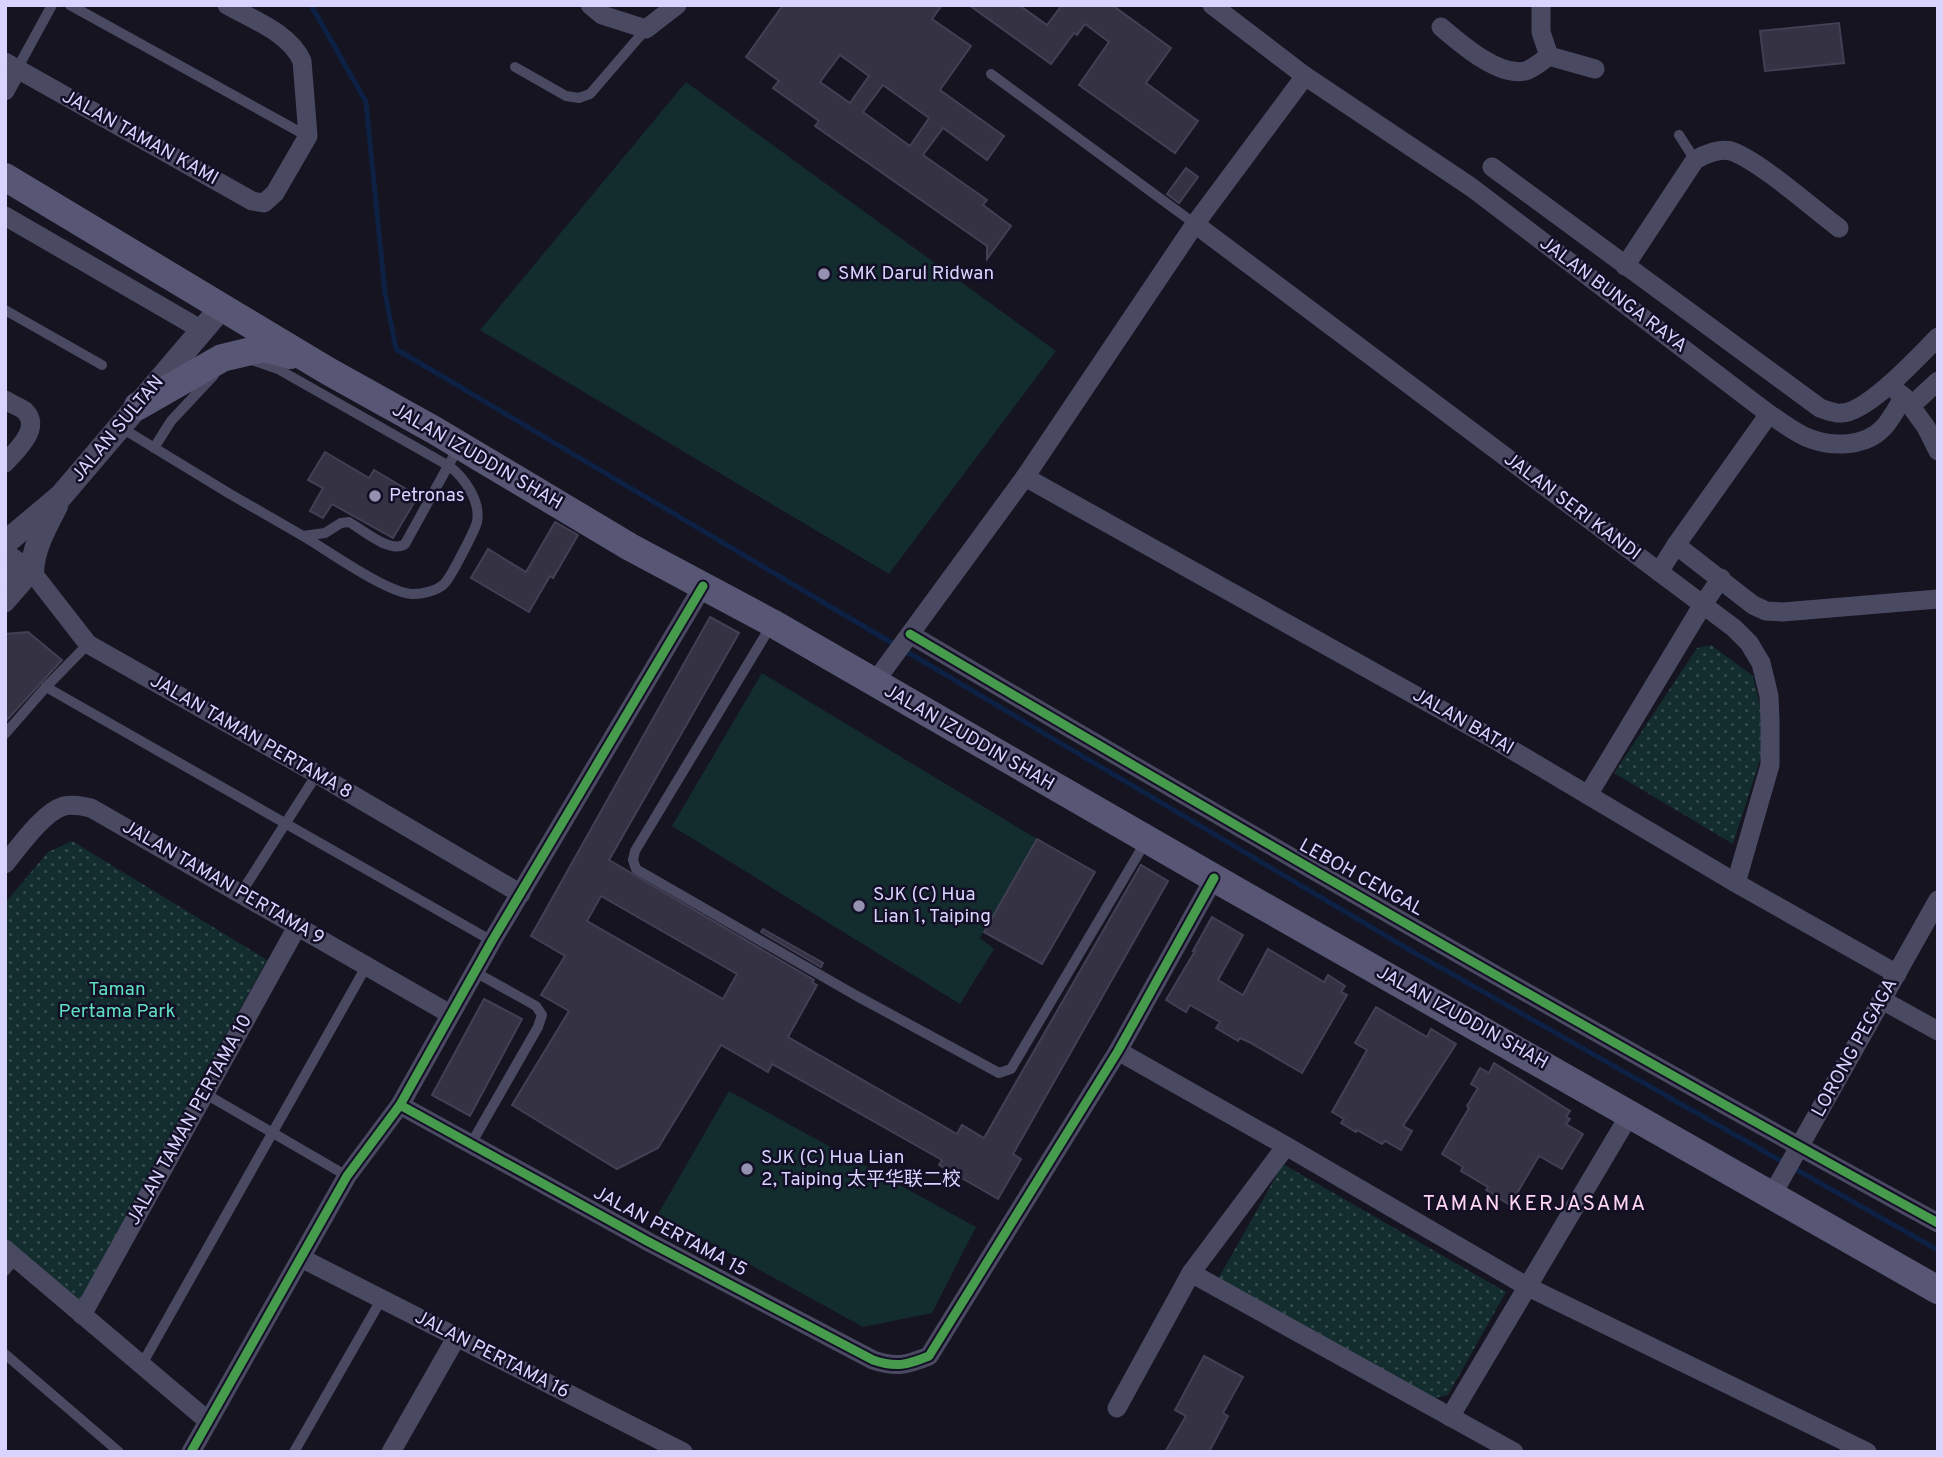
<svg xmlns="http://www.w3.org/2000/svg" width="1943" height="1457" font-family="Overpass,'Noto Sans SC',sans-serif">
<defs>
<pattern id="green-dots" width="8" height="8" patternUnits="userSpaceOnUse" patternTransform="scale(1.75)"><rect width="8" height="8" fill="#132c2d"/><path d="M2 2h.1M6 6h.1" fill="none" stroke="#354a4c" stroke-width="1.8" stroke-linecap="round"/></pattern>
</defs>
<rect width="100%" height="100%" fill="#161421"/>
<g fill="url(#green-dots)">
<polygon points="1711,645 1753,676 1763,719 1761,757 1733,844 1614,773 1697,648"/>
<polygon points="72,841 267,960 79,1303 5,1240 5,903 48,852"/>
<polygon points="1283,1164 1506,1292 1448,1395 1429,1399 1218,1279"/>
</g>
<g fill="#132c2d">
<polygon points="686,82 1056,351 889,574 480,330"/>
<polygon points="762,673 1037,839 980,938 994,949 960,1004 672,826"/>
<polygon points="729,1091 976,1227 932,1313 863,1327 658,1214"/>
</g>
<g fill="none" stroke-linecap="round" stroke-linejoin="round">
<polyline stroke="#0d2144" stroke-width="5" points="311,5 366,102 385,293 396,349 1408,949 1938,1250"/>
</g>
<g fill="#343243" stroke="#433f54" stroke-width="2" fill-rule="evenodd">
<path d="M783 5H942L932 19 971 46 940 90 1004 136 987 160 943 128 923 155 987 200 983 205 1011 226 987 259V246L815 126 819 121 773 88 779 81 746 57ZM840 55 869 76 850 103 820 82ZM883 85 929 118 910 146 863 112Z"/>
<polygon points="969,5 1019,5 1047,25 1062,5 1112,5 1171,48 1146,83 1198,121 1175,153 1079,85 1109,42 1085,24 1077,35 1074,33 1051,64"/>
<polygon points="1839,23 1844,63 1765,71 1760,31"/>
<polygon points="1186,168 1198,177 1179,203 1167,194"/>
<polygon points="325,452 369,478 374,470 418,496 393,538 332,504 323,518 310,511 323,488 308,480"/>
<polygon points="555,522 578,535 553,578 550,576 529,612 471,578 488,549 526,572"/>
<path d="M710 617 739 633 609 860 814 980 812 982 817 985 788 1037 957 1134 962 1125 984 1138 1141 865 1168 881 1013 1154 1021 1159 998 1199 939 1165 942 1160 772 1064 768 1072 721 1045 658 1148 617 1169 512 1105 569 1011 541 995 565 956 531 936ZM601 896 737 974 723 999 587 921Z"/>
<polygon points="28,632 62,660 5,722 5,634"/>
<polygon points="1037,839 1095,872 1042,964 984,932"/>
<polygon points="1212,917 1243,935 1218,980 1243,995 1268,949 1324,982 1328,975 1345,986 1341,992 1347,995 1302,1073 1249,1042 1240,1038 1238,1041 1216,1028 1220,1022 1190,1005 1186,1012 1166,1000 1195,951 1193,951"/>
<polygon points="763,929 823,963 821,967 761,932"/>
<polygon points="484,999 522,1019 470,1116 432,1095"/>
<polygon points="1376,1007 1427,1037 1431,1029 1456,1044 1403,1126 1412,1131 1401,1150 1385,1141 1382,1144 1357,1130 1356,1132 1341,1123 1344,1119 1332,1112 1367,1050 1355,1043"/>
<polygon points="1494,1063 1570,1111 1566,1117 1570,1119 1566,1124 1583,1134 1562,1169 1539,1156 1510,1205 1486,1190 1488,1187 1461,1171 1463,1167 1442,1154 1469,1108 1467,1106 1478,1088 1471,1084 1480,1068 1489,1073"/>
<polygon points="1204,1356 1243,1377 1223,1413 1228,1416 1209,1452 1165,1452 1186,1416 1175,1410"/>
</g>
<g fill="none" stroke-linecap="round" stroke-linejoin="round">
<g stroke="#4a4962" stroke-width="10">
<polyline points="70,5 307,136"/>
<polyline points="515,67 566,96 579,98 590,94 646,29"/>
<polyline points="17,69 52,5"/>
<polyline points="991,74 1195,224"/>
<polyline points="1679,135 1695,160"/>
<polyline points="5,310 102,365"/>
<path d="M252 360 278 369 449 466C464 477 481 501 477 522 475 530 450 579 444 584 437 591 422 594 413 594 388 594 327 550 303 536"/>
<path d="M120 427 230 494 303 536 325 533 341 523 349 522C363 530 390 554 405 544L458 448"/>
<polyline points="154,448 171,421 214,375"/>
<polyline points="772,624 635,851 633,860 636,869 855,995 999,1073 1011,1069 1146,841"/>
<polyline points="46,687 492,941"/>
<polyline points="5,734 46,687 88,644"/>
<polyline points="241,893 317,774"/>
<polyline points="204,1093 347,1176"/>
<polyline points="471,1144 538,1027 542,1015 536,1006 475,972"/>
<polyline points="5,1271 16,1258"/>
<polyline points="5,1354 119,1452"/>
<polyline points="141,1366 367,965"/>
<polyline points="294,1452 381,1300"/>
</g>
<g stroke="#4a4962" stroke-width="19">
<polyline points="590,5 602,15 646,29 677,5"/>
<path d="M1212 5 1305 76 1471 187 1769 414C1782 422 1796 434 1811 439 1833 447 1865 447 1883 428 1891 420 1897 407 1904 397L1889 385"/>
<polyline points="1541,5 1541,32 1549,56 1595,69"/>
<path d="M1441 27C1460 43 1498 77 1525 71 1533 69 1542 61 1549 56"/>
<path d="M5 62 252 201 264 203 275 193 308 136 302 61C290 33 253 20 227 5"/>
<polyline points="5,91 17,69"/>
<path d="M1492 167 1820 408C1826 410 1835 414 1842 413 1868 412 1919 356 1938 337"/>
<polyline points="5,216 202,330"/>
<polyline points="1195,224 1734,628 1749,643 1761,663 1769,696 1770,721 1770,765 1736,883"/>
<path d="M1625 266 1695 160C1705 154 1720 148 1731 151 1760 161 1812 208 1839 228"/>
<polyline points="1904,397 1926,427 1938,451"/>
<path d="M5 400C11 404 20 407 25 411 42 428 16 451 5 463"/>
<polyline points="1912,405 1938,381"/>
<polyline points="1025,477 1497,741 1736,883 1897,974"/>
<polyline points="1676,545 1753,605 1766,611 1783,612 1938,599"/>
<polyline points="5,552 32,572 88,644 317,774 521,894"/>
<polyline points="1659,572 1676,545 1769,414"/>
<polyline points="5,603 32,572"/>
<path d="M910 634C1250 835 1591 1033 1938 1223"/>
<polyline points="874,683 1025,477 1195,224 1305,76"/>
<polyline points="1588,795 1702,606 1721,578"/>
<path d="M5 864C19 847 43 812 64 806 73 804 82 806 91 808L450 1014"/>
<polyline points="1882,1000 1938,1031"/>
<polyline points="1118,1051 1286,1146 1528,1287 1867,1452"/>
<path d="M400 1105 647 1241 873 1360C896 1368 907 1365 929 1356L1118 1051 1214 878"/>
<polyline points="1772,1195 1938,900"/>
<polyline points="5,1249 208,1421"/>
<polyline points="301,1258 683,1452"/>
<polyline points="1191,1273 1514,1452"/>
<polyline points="82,1315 298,925"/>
<polyline points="1117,1408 1191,1273 1286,1146"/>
<polyline points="1450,1417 1630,1114"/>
<polyline points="191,1452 347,1176 400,1105 492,941 703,586"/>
<polyline points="391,1452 456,1338"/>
</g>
<g stroke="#4a4962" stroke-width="24">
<polyline points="5,543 61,496 222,307"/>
<path d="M5 574 32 572C33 548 45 527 56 506"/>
</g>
<g stroke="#575674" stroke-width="28">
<polyline points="5,177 328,371 434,430 630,547 772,623 1214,878 1938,1290"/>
<polyline points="138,406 222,358 264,348 290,355"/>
</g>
<defs>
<g id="cycleway">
<path d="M910 634C1250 835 1591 1033 1938 1223"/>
<path d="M400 1105 647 1241 873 1360C896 1368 907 1365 929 1356L1118 1051 1214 878"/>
<polyline points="191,1452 347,1176 400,1105 492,941 703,586"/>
</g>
</defs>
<use href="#cycleway" stroke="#130f26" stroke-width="13"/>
<use href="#cycleway" stroke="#469c4c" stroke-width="9"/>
</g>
<g fill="#9591b1" stroke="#130f26" stroke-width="2.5">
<circle cx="824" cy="274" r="7"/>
<circle cx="375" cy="496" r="7"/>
<circle cx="859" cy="906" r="7"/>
<circle cx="747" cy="1169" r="7"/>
</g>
<g text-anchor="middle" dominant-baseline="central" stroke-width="5" stroke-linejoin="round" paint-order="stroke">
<g font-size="19" fill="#d9d4ff" stroke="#130f26">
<text transform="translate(140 138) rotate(29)">JALAN TAMAN KAMI</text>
<text transform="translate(1613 295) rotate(37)">JALAN BUNGA RAYA</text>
<text transform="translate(118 429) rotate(-50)">JALAN SULTAN</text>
<text transform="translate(477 457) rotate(30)">JALAN IZUDDIN SHAH</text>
<text transform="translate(1572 507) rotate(37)">JALAN SERI KANDI</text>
<text transform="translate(1463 722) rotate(30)">JALAN BATAI</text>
<text transform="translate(251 737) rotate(30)">JALAN TAMAN PERTAMA 8</text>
<text transform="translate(969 738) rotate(30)">JALAN IZUDDIN SHAH</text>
<text transform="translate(1361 878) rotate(29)">LEBOH CENGAL</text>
<text transform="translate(223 883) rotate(30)">JALAN TAMAN PERTAMA 9</text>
<text transform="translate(1462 1018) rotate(29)">JALAN IZUDDIN SHAH</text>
<text transform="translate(1855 1048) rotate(-61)">LORONG PEGAGA</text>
<text transform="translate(190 1120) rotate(-61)">JALAN TAMAN PERTAMA 10</text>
<text transform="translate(670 1232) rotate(28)">JALAN PERTAMA 15</text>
<text transform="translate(492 1355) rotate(27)">JALAN PERTAMA 16</text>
</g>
<g font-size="19" fill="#d9d4ff" stroke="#130f26" text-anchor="start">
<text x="838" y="274">SMK Darul Ridwan</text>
<text x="389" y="496">Petronas</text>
<text x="873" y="895">SJK (C) Hua<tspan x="873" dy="22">Lian 1, Taiping</tspan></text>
<text x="761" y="1158">SJK (C) Hua Lian<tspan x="761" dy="22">2, Taiping 太平华联二校</tspan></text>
</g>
<g font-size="19" fill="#5fe0c0" stroke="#130f26">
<text x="117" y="990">Taman<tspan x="117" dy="22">Pertama Park</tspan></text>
</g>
<g font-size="21" letter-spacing="2" fill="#ffd6f0" stroke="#130f26">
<text x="1535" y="1204">TAMAN KERJASAMA</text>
</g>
</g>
<rect width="1943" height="1457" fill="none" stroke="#d9d4ff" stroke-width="14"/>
</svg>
